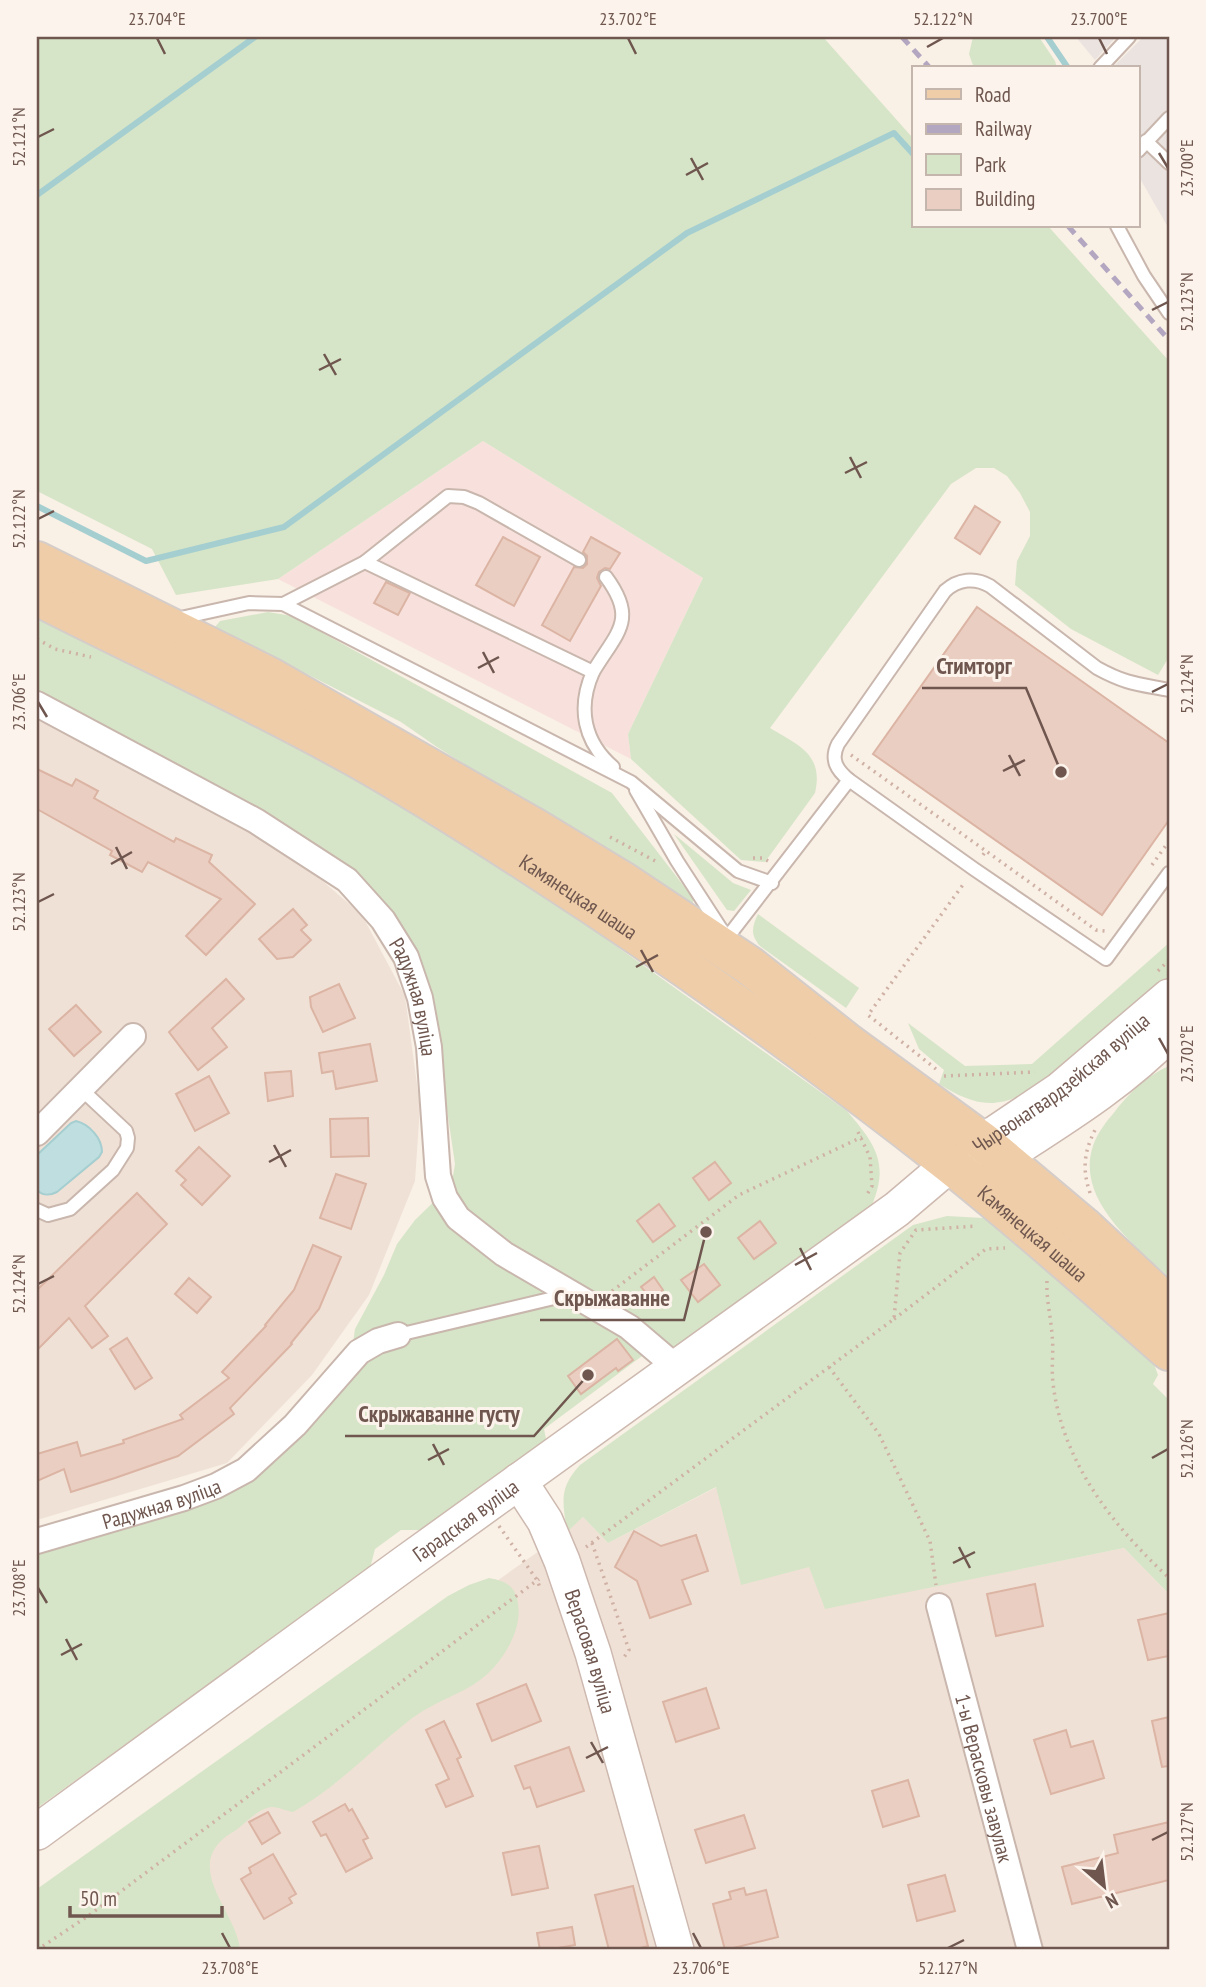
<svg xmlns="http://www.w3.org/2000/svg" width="1206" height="1987" font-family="'PT Sans Narrow',sans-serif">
<rect width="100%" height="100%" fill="#f9f0e6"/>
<g fill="#f0e1d6">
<polygon points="37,720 250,829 311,871 362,915 405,996 420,1106 415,1181 369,1295 312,1375 227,1463 37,1520"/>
<polygon points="717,1487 741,1584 809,1566 825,1608 1124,1548 1169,1594 1169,1950 37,1950 37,1907 566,1532 583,1517 608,1543"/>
</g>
<polygon fill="#f8e1dc" points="483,441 703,578 628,734 631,759 278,579"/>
<g fill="#eae3e0">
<polygon points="1076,37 1116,37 1095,60"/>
<polygon points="1143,37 1169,37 1169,229 1138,175 1138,68 1112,68"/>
</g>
<g fill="#d6e5c7">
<path d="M37 37H823L911 136 914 135V226H1048L1169 361V657L1158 675 1071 629 1015 585 1017 561 1030 536V512L1020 493 1007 476 994 468H976L951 484 770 728C798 745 824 754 815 793L765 862 741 860 631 759 628 734 703 578 483 441 278 579 176 595 152 549 37 491Z"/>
<polygon points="973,37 1039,37 1055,61 1057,68 974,68 969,54"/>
<polygon points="268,612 292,616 612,793 693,898 693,908 437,747 401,722 215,627 220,621"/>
<path d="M37 619 72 636 116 647 405 805 563 908 847 1111C874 1143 890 1162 872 1205L658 1364 642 1356 544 1429 547 1444 425 1530H401L375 1549 370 1568 37 1808V1552L253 1477 276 1461 295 1442 334 1393 352 1350 355 1329 384 1275 397 1244 415 1220 447 1189 453 1176 455 1164 436 1035 395 921 37 697Z"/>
<polygon points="674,834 733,883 751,890 734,911 727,910"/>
<path d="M758 914 859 988 846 1008 760 946C750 934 752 927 758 914Z"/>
<path d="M1169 943V983L1161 992 1029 1091C993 1111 972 1104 939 1084L944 1070 919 1049 908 1023 965 1066 1032 1064Z"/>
<path d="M1169 1066V1277C1135 1246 1075 1199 1093 1146 1097 1134 1105 1123 1113 1114 1128 1094 1146 1076 1169 1066Z"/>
<path d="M947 1216 983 1218 1003 1222 1151 1356 1158 1375 1153 1384 1169 1400V1594L1124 1548 825 1609 809 1567 741 1585 716 1487 608 1543 583 1517 567 1532C563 1502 558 1489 580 1465L913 1225Z"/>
<path d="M489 1578C505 1581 515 1585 518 1603 520 1618 517 1630 510 1644 482 1696 447 1690 406 1723 368 1753 336 1788 293 1812 287 1811 278 1807 272 1807 260 1808 248 1820 240 1827 234 1832 227 1835 222 1840 187 1872 238 1915 240 1950H37V1889L448 1596 469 1585Z"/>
</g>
<path fill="#bedee0" stroke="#a5ced0" stroke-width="2" d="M76 1121C89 1124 102 1138 102 1152L99 1157 57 1192C49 1196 43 1196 37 1190V1155L71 1123Z"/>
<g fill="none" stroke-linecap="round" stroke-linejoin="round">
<g stroke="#a5ced0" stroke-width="6">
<polyline points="1047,37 1068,68"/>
<polyline points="37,195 255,37"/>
<polyline points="37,506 146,561 284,527 687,233 894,133 914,155"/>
</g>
</g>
<g fill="#ebcec2" stroke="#dbb4a4" stroke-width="2">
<polygon points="975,506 1000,522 980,554 955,538"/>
<polygon points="503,537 540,557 514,606 476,585"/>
<polygon points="591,537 620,553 610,569 605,568 599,572 597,578 601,586 570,641 542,625 574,567 583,568 587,564 587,556 583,552"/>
<polygon points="386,582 410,593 398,615 374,603"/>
<polygon points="977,607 1169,743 1169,820 1102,915 873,754"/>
<polygon points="37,769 72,786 76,779 98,791 94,798 126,816 174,842 176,838 212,855 209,862 255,904 206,955 186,936 221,899 148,862 142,872 110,855 112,851 37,809"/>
<polygon points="293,909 307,925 301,930 311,940 293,957 277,959 259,939"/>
<polygon points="226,979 244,999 212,1028 227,1047 198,1070 169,1032"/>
<polygon points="339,984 355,1018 323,1032 311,1007 310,997"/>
<polygon points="76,1005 101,1032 74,1056 49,1029"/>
<polygon points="370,1044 377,1081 336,1089 333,1071 322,1073 319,1053"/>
<polygon points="291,1071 293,1096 268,1101 265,1073"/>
<polygon points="209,1076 229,1113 195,1131 176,1094"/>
<polygon points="368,1118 369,1156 331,1157 330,1119"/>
<polygon points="199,1147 230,1176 202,1205 181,1185 186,1180 176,1171"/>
<polygon points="715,1162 731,1183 709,1200 693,1178"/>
<polygon points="336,1174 366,1184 351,1229 320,1218"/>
<polygon points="137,1193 167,1224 85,1306 108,1336 92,1348 69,1318 37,1350 37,1290"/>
<polygon points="659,1204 675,1226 653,1242 637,1221"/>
<polygon points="760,1221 776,1243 754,1259 738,1238"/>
<polygon points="313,1245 341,1257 319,1309 291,1343 292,1344 230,1408 234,1414 178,1456 115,1478 71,1492 64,1469 37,1481 37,1454 77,1442 81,1456 124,1443 123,1440 183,1419 180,1415 229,1378 222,1372 266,1326 265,1325 294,1290"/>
<polygon points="704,1264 720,1285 698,1302 681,1280"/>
<polygon points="654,1277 663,1290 651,1299 641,1287"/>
<polygon points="189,1278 211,1297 197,1313 175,1294"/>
<polygon points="127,1338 152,1378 135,1389 110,1349"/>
<polygon points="617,1339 633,1360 618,1371 616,1368 581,1394 568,1376"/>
<polygon points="634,1531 661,1546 696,1535 708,1571 682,1580 691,1604 650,1618 637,1581 615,1567"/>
<polygon points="1035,1584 1043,1626 996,1636 987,1594"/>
<polygon points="1169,1613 1169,1656 1148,1660 1138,1620"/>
<polygon points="526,1684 541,1721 492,1741 477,1704"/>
<polygon points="706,1688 719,1728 676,1742 663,1702"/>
<polygon points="1169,1717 1169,1766 1162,1767 1152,1721"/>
<polygon points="444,1721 461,1757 457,1759 473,1796 446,1807 436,1785 449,1779 426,1730"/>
<polygon points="1066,1730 1071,1747 1093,1741 1104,1778 1051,1794 1034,1740"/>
<polygon points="569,1747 584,1791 537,1807 530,1787 524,1789 515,1766"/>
<polygon points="908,1780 919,1816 883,1827 872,1791"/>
<polygon points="345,1804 349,1811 352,1809 368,1838 363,1840 372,1858 346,1872 326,1834 321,1836 313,1822"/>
<polygon points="268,1812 280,1833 262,1844 249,1822"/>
<polygon points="744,1815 755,1848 706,1863 695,1830"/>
<polygon points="1169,1822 1169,1880 1072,1904 1062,1867 1118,1853 1114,1835"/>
<polygon points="539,1846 548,1888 512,1895 503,1853"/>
<polygon points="273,1854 296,1894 289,1898 292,1903 264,1919 241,1879 251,1873 249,1868"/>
<polygon points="945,1875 955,1911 917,1921 908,1885"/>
<polygon points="633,1886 648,1946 633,1950 609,1950 595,1895"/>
<polygon points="744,1888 746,1895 766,1890 778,1937 725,1950 713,1904 731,1899 729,1892"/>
<polygon points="572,1927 575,1945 558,1948 559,1950 540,1950 537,1933"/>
</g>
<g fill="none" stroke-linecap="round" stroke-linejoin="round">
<defs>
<g id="lane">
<polyline points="1100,68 1129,37"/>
<polyline points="1146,141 1169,163"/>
<polyline points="1138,151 1169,118"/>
<polyline points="1117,226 1144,276 1169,313"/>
<polyline points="365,562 448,496 464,497 479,503 579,560"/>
<path d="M283 604 365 562 593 672C577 708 584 742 613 767"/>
<polyline points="176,619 249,603 283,604 631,782 738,871 772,883"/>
<path d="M593 672C617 632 638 620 606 577"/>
<path d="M849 780C837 770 830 760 838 744L945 591C958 579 975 577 990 586L1097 668C1126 684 1138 684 1169 690"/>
<polyline points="636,790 677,861 723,932"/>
<polyline points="732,944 727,938 849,780 974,869 1106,959 1169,873"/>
<polyline points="37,1210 48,1215 70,1209 113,1170 127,1148 128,1138 126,1131 81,1089"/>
<polyline points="398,1335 571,1294"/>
</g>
<g id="street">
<path id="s1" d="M37 704 256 821 347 880 383 920 406 957 420 998 429 1047 438 1176 445 1198 458 1218 504 1254 629 1327 676 1367"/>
<polyline points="37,1133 133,1036"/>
<path id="s2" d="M37 1541 184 1498 216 1486 246 1470 295 1425 359 1352 378 1341 398 1335"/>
<path id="s3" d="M939 1606 1030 1950"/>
</g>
<g id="secondary">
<path d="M1004 1156C1061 1119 1122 1082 1169 1033"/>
<path id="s4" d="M519 1481 545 1521 562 1561 593 1653 676 1950"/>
<path id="s5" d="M37 1832 404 1564 897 1209 950 1164 1060 1090 1169 997"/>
</g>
<g id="primary">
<polyline points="37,561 270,677 535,828 624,882 750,966 849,1044 983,1142 1083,1226 1169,1306"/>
<path id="s6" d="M37 596C143 650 251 699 355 757 421 794 485 835 548 876 687 966 820 1062 950 1164 1025 1224 1097 1288 1169 1351"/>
</g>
</defs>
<use href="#lane" stroke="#c9b7ae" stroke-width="16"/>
<use href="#street" stroke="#c9b7ae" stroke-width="28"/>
<use href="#secondary" stroke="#cdb9af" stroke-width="38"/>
<use href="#primary" stroke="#d4cdca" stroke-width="42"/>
<g stroke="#cfb1a5" stroke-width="3.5" stroke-dasharray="2 5" stroke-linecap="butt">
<polyline points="37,639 55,649 91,657"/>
<polyline points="851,755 986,851"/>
<polyline points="610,837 659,863"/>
<polyline points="983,855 986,851 1096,930 1105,931"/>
<polyline points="753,858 763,858 768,861"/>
<polyline points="1152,865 1169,841"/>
<polyline points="1158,971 1169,960"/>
<polyline points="936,1069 868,1015 965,882"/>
<polyline points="944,1076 1035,1072"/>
<polyline points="858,1132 870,1157 872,1186 866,1196"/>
<path d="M1090 1193C1082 1169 1084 1152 1095 1130"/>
<path d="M1047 1281C1046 1299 1051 1317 1052 1335 1054 1351 1051 1367 1053 1383 1062 1462 1113 1526 1169 1578"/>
<polyline points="612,1291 739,1195 862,1137"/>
<polyline points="894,1319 986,1249 1005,1248"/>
<polyline points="829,1367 879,1434 930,1541 936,1585"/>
<polyline points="499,1526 537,1580 541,1590"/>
<polyline points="592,1543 629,1650 622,1660"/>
<polyline points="586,1547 894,1319 900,1253 916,1230 977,1226"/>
<polyline points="37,1950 88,1916 539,1579"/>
</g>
<use href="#lane" stroke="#fff" stroke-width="12"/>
<use href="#street" stroke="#fff" stroke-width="24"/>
<use href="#secondary" stroke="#fff" stroke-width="35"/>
<use href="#primary" stroke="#efcda8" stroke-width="38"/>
<g stroke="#b2a6c1" stroke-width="5" stroke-dasharray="10 7" stroke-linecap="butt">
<polyline points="902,37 930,68"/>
<polyline points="1068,226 1169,340"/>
</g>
</g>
<path fill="none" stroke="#6f574f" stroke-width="2.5" d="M157 38 165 54M628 38 636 54M1099 38 1107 54M927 47 943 38M38 137 54 129M1159 153 1168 168M691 158 703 180M686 175 708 163M1152 310 1168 302M324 354 336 375M319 370 341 359M850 457 861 478M845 473 867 462M38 519 54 511M483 652 494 673M478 668 499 657M1152 692 1168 684M38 702 47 717M1009 755 1020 776M1003 771 1025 760M116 847 127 869M111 864 132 852M38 902 54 894M641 950 653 972M636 967 658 955M1159 1038 1168 1054M274 1145 286 1167M269 1162 291 1150M800 1248 811 1270M795 1265 817 1253M38 1284 54 1276M433 1444 444 1465M1152 1458 1168 1449M428 1460 449 1449M959 1547 970 1568M953 1563 975 1552M38 1588 47 1603M66 1639 77 1660M61 1655 82 1644M591 1742 603 1763M586 1758 608 1747M1152 1840 1168 1832M222 1933 230 1948M693 1933 701 1948M948 1948 964 1940"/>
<g text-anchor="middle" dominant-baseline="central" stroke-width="6" stroke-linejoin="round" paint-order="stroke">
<g font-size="21" fill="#6f574f" stroke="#fcf4ec">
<text stroke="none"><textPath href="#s6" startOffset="620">Камянецкая шаша</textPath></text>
<text stroke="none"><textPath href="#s1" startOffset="495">Радужная вуліца</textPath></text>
<text stroke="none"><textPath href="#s5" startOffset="1269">Чырвонагвардзейская вуліца</textPath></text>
<text stroke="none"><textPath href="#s6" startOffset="1186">Камянецкая шаша</textPath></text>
<text stroke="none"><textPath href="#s2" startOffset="130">Радужная вуліца</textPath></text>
<text stroke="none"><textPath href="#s5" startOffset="530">Гарадская вуліца</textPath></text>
<text stroke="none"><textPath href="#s4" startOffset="186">Верасовая вуліца</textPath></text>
<text stroke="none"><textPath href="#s3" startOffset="178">1-ы Верасковы завулак</textPath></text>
</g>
</g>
<path fill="none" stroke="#6f574f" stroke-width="2.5" d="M1061 772L1026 688H922M706 1232L684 1320H540M588 1375L534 1436H345"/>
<g fill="#6f574f" stroke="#fcf4ec" stroke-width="2.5">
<circle cx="1061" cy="772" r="7"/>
<circle cx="706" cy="1232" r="7"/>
<circle cx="588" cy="1375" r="7"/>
</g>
<g font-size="23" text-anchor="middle" font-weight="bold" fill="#6f574f" stroke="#fcf4ec" stroke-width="6" stroke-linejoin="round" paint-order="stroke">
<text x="974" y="674">Стимторг</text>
<text x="612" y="1306">Скрыжаванне</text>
<text x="439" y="1422">Скрыжаванне густу</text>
</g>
<rect width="1206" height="1987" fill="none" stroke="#fcf4ec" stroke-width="77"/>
<rect x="912" y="66" width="228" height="161" fill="#fcf4ec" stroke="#c4b5ad" stroke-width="2"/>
<rect x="926" y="89" width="35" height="10" fill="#efcda8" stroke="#c4b5ad" stroke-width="2"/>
<text x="975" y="102" font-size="21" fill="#6f574f">Road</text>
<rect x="926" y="124" width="35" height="10" fill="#b2a6c1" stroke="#c4b5ad" stroke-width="2"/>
<text x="975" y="136" font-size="21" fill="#6f574f">Railway</text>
<rect x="926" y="154" width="35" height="21" fill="#d6e5c7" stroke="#c4b5ad" stroke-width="2"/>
<text x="975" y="172" font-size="21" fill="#6f574f">Park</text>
<rect x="926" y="189" width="35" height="21" fill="#ebcec2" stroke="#c4b5ad" stroke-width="2"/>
<text x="975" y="206" font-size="21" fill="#6f574f">Building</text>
<g transform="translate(1104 1886) rotate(152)" stroke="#fcf4ec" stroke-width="5" paint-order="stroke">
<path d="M0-5L12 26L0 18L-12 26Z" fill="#6f574f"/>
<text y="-10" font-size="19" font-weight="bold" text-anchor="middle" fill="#6f574f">N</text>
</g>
<path d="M70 1906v10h152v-10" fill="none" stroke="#6f574f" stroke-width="3.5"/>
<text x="80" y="1906" font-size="21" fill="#6f574f" stroke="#fcf4ec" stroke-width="5" paint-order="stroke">50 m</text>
<rect x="38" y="38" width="1130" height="1910" fill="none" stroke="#6f574f" stroke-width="2.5"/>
<g font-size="18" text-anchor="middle" fill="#6f574f">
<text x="157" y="25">23.704°E</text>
<text x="628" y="25">23.702°E</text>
<text x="943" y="25">52.122°N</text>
<text x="1099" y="25">23.700°E</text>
<text transform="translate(19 137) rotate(-90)" y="6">52.121°N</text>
<text transform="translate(1187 168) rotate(-90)" y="6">23.700°E</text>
<text transform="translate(1187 302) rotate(-90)" y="6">52.123°N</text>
<text transform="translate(19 519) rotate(-90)" y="6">52.122°N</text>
<text transform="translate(1187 684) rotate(-90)" y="6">52.124°N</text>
<text transform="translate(19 702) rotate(-90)" y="6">23.706°E</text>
<text transform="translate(19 902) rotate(-90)" y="6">52.123°N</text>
<text transform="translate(1187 1054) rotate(-90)" y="6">23.702°E</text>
<text transform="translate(19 1284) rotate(-90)" y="6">52.124°N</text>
<text transform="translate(1187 1449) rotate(-90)" y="6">52.126°N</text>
<text transform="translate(19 1588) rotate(-90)" y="6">23.708°E</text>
<text transform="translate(1187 1832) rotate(-90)" y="6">52.127°N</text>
<text x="230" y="1974">23.708°E</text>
<text x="701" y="1974">23.706°E</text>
<text x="948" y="1974">52.127°N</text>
</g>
</svg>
